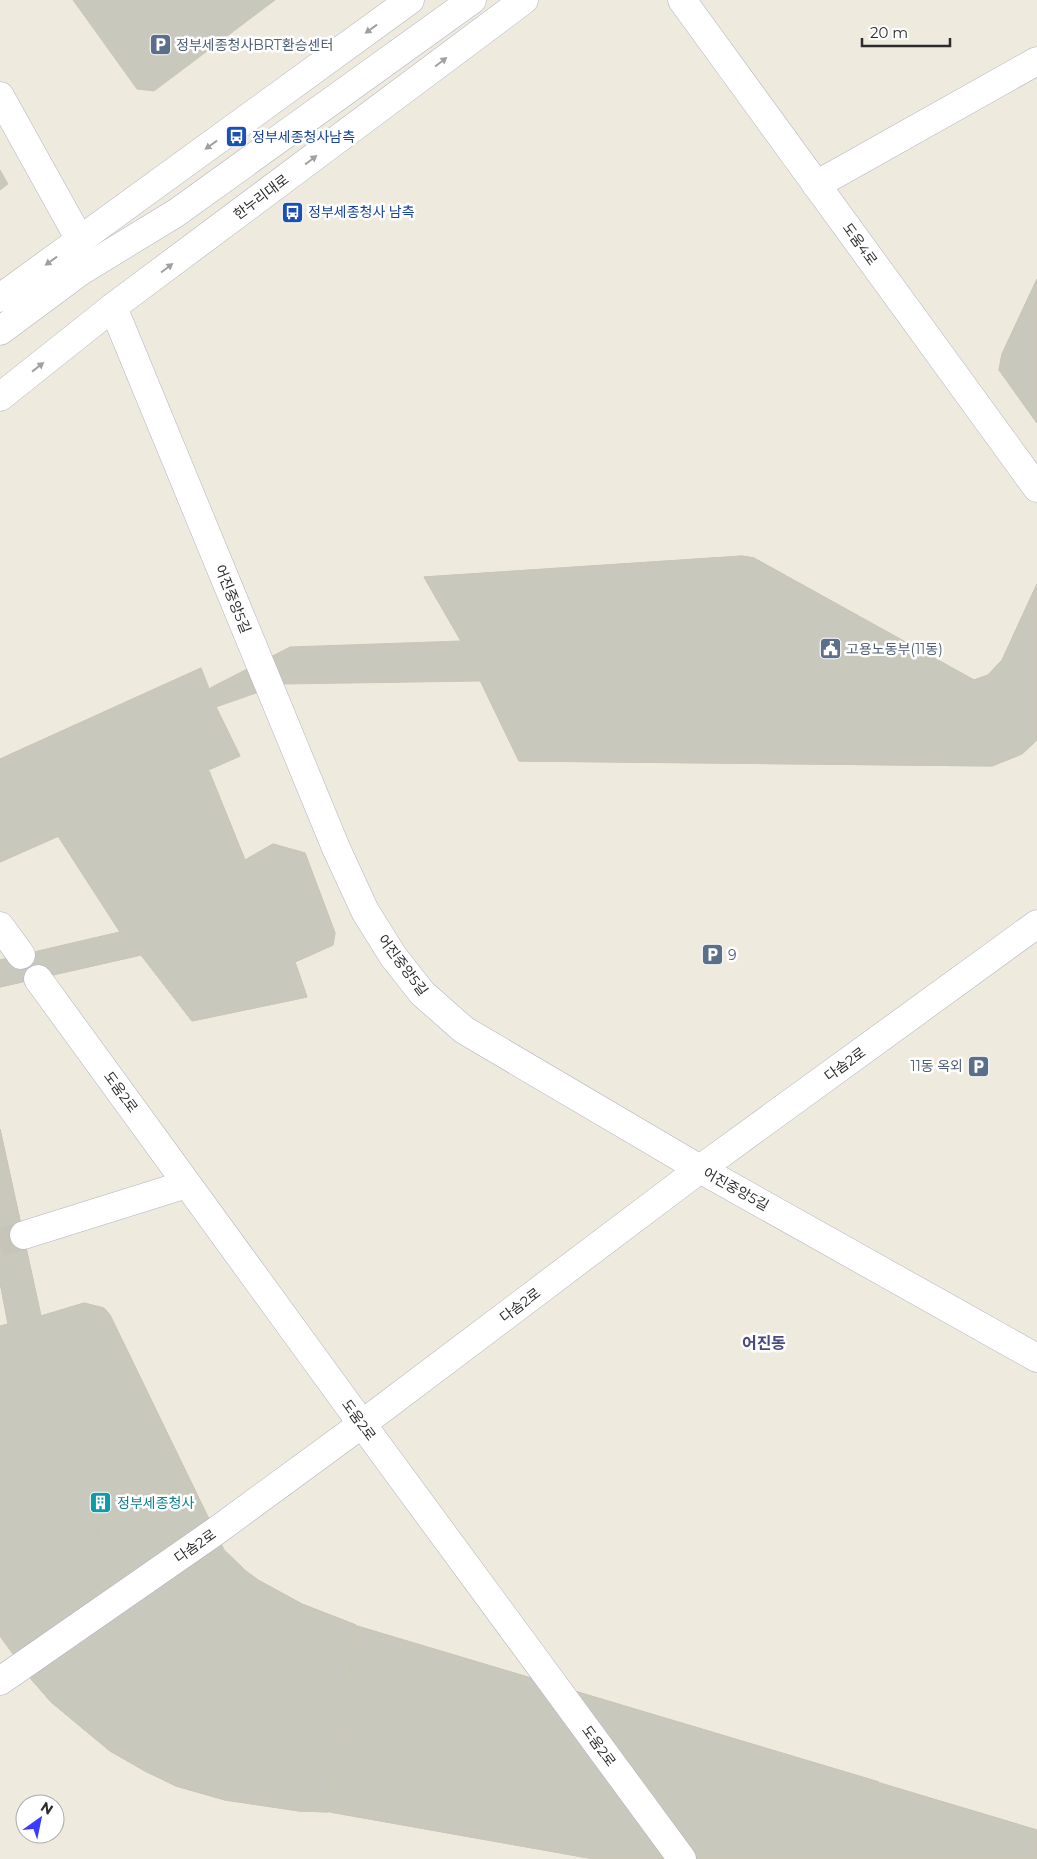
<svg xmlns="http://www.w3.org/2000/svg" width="1037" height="1859" font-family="Montserrat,'Noto Sans KR',sans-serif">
<rect width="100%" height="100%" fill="#eeeade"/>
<g fill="#c9c8bc" stroke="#cac7b7" fill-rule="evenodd">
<polygon points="73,0 275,0 154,91 137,89"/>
<polygon points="0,170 8,184 0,190"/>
<polygon points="1037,279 1037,423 999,370 1002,354"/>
<polygon points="1037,279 1037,423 999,370 1002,354"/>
<polygon points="742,556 754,558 974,680 988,675 1002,660 1037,584 1037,740 1022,754 992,766 519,761 461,641 424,577"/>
<polygon points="742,556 754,558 974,680 988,675 1002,660 1037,584 1037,740 1022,754 992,766 519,761 461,641 424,577"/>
<polygon points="461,641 480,681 282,684 216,707 210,688 290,647"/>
<polygon points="201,668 216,707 240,756 0,862 0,759"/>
<polygon points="201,668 216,707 240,756 0,862 0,759"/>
<polygon points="209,771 245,860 273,844 305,853 335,933 333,945 295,962 307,997 192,1021 141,955 0,987 0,960 120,932 58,836"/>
<polygon points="209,771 245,860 273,844 305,853 335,933 333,945 295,962 307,997 192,1021 141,955 0,987 0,960 120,932 58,836"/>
<polygon points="0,1129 41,1316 84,1303 104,1308 110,1315 224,1550 246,1571 258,1580 302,1604 356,1625 329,1812 299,1811 225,1800 176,1786 145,1771 110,1751 51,1702 31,1679 0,1636 0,1326 8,1324 0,1282"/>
<path d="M0 1129 41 1316 84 1303 104 1308 110 1315 224 1550 246 1571 258 1580 302 1604 356 1625 329 1812 299 1811 225 1800 176 1786 145 1771 110 1751 51 1702 31 1679 0 1636V1326L8 1324 0 1282ZM150 1494 237 1618 241 1633 239 1639 230 1648 215 1651 195 1643 138 1600 109 1563 96 1531Z"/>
<polygon points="357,1626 879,1782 858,1859 594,1859 330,1812"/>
<polygon points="357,1626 879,1782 858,1859 594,1859 330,1812"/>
<polygon points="880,1783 1037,1830 1037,1859 859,1859"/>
<polygon points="880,1783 1037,1830 1037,1859 859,1859"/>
</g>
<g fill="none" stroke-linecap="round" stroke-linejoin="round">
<polyline stroke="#c7c4ba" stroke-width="28" stroke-dasharray="28 14" stroke-linecap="butt" points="0,1243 24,1235"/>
<defs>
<g id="minor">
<polyline points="682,0 1037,488"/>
<polyline points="0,96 80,240"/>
<polyline points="816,185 1037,61"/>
<polyline points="0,298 410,0"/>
<polyline points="113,307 336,848 365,911 393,956 422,993 464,1030 700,1169 1037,1358"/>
<polyline points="0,331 81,271 176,213 472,0"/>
<polyline points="0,397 113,307 524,0"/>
<polyline points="0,926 21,955"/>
<polyline points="38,979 362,1424 682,1859"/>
<polyline points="24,1235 187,1184"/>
<polyline points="0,1681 216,1531 362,1424 700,1169 1037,924"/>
</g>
</defs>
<use href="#minor" stroke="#b2b2c0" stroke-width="29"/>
<use href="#minor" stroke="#fff" stroke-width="28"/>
</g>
<defs><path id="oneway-solid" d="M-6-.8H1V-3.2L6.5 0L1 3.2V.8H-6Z" transform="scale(1.25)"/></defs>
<g fill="#a0a0a0">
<use href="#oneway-solid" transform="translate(371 29) rotate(144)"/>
<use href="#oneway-solid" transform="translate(441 62) rotate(-37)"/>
<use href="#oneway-solid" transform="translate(211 145) rotate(144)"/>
<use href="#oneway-solid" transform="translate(311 160) rotate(-37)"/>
<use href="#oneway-solid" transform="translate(51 261) rotate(144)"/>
<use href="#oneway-solid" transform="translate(167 268) rotate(-37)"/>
<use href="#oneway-solid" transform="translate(38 367) rotate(-38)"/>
</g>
<defs>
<symbol id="parking-square" viewBox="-11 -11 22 22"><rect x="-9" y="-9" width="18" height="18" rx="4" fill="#5c6f8a" stroke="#fff"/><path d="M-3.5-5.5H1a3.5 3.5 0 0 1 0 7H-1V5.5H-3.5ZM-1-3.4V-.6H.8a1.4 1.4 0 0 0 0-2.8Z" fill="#fff"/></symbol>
<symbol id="bus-square" viewBox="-11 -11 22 22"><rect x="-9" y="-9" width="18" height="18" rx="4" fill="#1a4fb4" stroke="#fff"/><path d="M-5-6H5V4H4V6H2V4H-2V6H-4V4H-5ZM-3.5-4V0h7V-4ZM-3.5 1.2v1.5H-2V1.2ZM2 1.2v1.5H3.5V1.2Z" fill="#fff"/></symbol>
<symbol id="civic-square" viewBox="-11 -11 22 22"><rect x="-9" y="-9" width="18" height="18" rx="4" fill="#5c6f8a" stroke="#fff"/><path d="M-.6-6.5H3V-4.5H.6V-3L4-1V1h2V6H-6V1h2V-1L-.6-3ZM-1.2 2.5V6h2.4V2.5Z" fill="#fff"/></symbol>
<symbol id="building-square" viewBox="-11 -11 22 22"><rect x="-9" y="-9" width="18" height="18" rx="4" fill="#0f9aa8" stroke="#fff"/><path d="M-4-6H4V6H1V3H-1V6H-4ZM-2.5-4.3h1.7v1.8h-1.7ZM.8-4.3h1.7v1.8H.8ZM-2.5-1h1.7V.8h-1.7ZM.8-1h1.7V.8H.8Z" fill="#fff"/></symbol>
</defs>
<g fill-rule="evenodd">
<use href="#parking-square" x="148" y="32" width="25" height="25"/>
<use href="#bus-square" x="224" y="124" width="25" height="25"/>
<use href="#bus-square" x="280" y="200" width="25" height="25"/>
<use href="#civic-square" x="818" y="636" width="25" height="25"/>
<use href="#parking-square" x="700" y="942" width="25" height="25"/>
<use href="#parking-square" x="966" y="1054" width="25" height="25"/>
<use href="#building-square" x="88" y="1490" width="25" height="25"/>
</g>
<g text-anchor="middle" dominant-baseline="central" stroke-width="5" stroke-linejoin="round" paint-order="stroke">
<g font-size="14" fill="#4e5e75" stroke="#fff" text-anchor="start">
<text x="176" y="45">정부세종청사BRT환승센터</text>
<text x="846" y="649">고용노동부(11동)</text>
<text x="728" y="955">9</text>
<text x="963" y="1066" text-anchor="end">11동 옥외</text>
</g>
<g font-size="14" fill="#164399" stroke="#fff" text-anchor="start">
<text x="252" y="137">정부세종청사남측</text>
<text x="308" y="212">정부세종청사 남측</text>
</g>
<g font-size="14" fill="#2c2c2c" stroke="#fff">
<text transform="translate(261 197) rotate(-37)">한누리대로</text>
<text transform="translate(860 244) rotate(54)">도움4로</text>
<text transform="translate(233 599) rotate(68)">어진중앙5길</text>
<text transform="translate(403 965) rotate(53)">어진중앙5길</text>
<text transform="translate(845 1064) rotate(-36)">다솜2로</text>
<text transform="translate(121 1092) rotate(54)">도움2로</text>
<text transform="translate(736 1189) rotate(29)">어진중앙5길</text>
<text transform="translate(520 1305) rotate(-37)">다솜2로</text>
<text transform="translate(359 1420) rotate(54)">도움2로</text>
<text transform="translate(195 1546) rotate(-35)">다솜2로</text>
<text transform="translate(599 1746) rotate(54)">도움2로</text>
</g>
<g font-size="14" fill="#0d838f" stroke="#fff" text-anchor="start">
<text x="117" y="1503">정부세종청사</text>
</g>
<g font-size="16" font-weight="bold" fill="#4b4a7f" stroke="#fff">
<text x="764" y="1343">어진동</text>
</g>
</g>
<g transform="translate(40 1819) rotate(33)"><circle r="24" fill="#ffffff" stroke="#ababab"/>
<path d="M0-4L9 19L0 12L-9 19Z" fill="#3b3aff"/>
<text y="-8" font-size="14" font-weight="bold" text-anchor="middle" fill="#2c2c2c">N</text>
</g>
<path d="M862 38v8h88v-8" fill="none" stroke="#2c2c2c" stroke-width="2.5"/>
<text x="870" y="38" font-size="15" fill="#2c2c2c" stroke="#ffffff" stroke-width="4" paint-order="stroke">20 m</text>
</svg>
